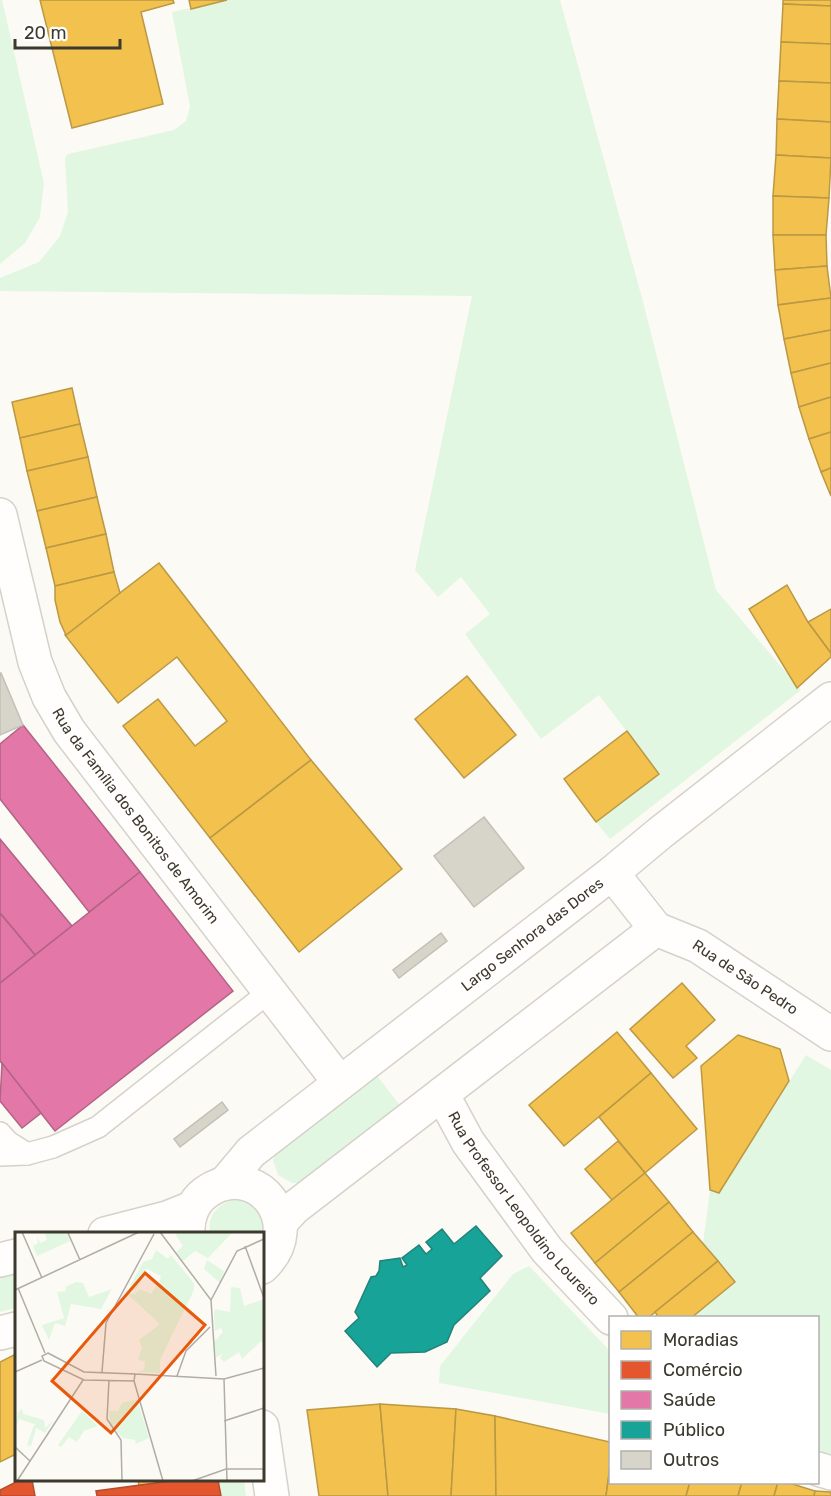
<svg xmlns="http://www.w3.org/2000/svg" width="831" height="1496" font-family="Rubik,sans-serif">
<rect width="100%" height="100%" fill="#fcfaf4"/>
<g fill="#e2f7e1">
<polygon points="0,0 2,0 44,183 40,217 25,243 0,264"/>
<polygon points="227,0 560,0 642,298 716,590 801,690 610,839 596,822 659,774 599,695 541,739 465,634 490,614 461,577 438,597 415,570 472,296 0,291 0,278 39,262 60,236 68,212 65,158 68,154 174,130 186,121 190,107 172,12"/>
<polygon points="806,1055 831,1070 831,1454 818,1451 818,1318 691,1318 735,1282 703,1243 710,1190 719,1193"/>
<polygon points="375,1073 401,1107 300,1183 292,1183 278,1175 273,1160 276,1152"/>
<path d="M239 1199C264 1204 266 1219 263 1241L262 1234 210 1233C207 1214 220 1201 239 1199Z"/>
<polygon points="529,1266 610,1351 610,1414 439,1383 440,1366 513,1274"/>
<polygon points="16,1271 16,1308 0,1312 0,1275"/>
<polygon points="218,1480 244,1480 246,1496 221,1496"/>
</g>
<g fill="#f2c14e" stroke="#bb9844" stroke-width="1.5">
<polygon points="40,0 173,0 174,3 141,12 163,104 72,128"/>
<polygon points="189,0 227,0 191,9"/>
<polygon points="783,0 831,0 831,6 783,4"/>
<polygon points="783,4 831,6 831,44 781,42"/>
<polygon points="781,42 831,44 831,83 779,81"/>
<polygon points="779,81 831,83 831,122 777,119"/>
<polygon points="777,119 831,122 831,158 776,155"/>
<polygon points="776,155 831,158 829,198 773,196"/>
<polygon points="773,196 829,198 826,235 773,235"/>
<polygon points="773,235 826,235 827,266 775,270"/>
<polygon points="827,266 831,298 778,305 775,270"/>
<polygon points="831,298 831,330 784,339 778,305"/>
<polygon points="831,330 831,363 791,373 784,339"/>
<polygon points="831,363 831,397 799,407 791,373"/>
<polygon points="72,388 80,424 20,438 12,402"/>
<polygon points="831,397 831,432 809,439 799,407"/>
<polygon points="80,424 88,457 27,471 20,438"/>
<polygon points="831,432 831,468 821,472 809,439"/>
<polygon points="88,457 97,497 37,511 27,471"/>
<polygon points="831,468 831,496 821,472"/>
<polygon points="97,497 106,534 46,548 37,511"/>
<polygon points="106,534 114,572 55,586 46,548"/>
<polygon points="159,563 311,760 210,838 123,726 158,699 195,746 227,721 177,657 118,703 65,635"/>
<polygon points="114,572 120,593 66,635 60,622 55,600 55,586"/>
<polygon points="787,585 808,622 831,653 831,657 797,688 749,609"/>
<polygon points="831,609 831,653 808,622"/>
<polygon points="467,676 516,735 464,778 415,719"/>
<polygon points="627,731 659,774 596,822 564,779"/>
<polygon points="311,760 402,869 299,952 210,838"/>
<polygon points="682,983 715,1020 686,1046 697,1058 673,1078 630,1029"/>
<polygon points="617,1032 651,1073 564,1146 529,1105"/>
<polygon points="738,1035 780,1049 789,1081 719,1193 710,1190 701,1066"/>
<polygon points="651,1073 697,1129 645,1173 599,1117"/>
<polygon points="618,1141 645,1173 612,1200 585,1169"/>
<polygon points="645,1173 669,1202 595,1263 571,1233"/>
<polygon points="669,1202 693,1232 619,1292 595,1263"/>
<polygon points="693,1232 718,1261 648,1318 639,1318 619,1292"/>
<polygon points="718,1261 735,1282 691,1318 659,1318 655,1312"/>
<polygon points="16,1354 16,1454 0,1462 0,1362"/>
<polygon points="380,1404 388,1496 319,1496 307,1410"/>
<polygon points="380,1404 456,1409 451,1496 388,1496"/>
<polygon points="456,1409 495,1416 496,1496 451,1496"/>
<polygon points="495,1416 610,1442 610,1466 606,1496 496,1496"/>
<polygon points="610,1466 610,1482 690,1482 686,1496 606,1496"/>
<polygon points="138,1480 178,1480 139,1486"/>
<polygon points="690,1482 742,1482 738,1496 686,1496"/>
<polygon points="742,1482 778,1482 774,1496 738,1496"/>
<polygon points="778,1482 786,1482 815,1491 814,1496 774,1496"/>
<polygon points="815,1491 831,1492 831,1496 814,1496"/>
</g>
<g fill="#e4572e" stroke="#b24e2e" stroke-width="1.5">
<polygon points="20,1480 32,1480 35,1496 0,1496 0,1490"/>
<polygon points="178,1480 218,1480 221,1496 97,1496 96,1491"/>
</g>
<g fill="#e377a8" stroke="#b16483" stroke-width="1.5">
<polygon points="23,725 140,872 89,912 0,799 0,744"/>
<polygon points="0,839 72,926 35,955 0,913"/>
<polygon points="140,872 233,991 55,1131 0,1061 0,983"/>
<polygon points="0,913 35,955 0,983"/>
<polygon points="2,1063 41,1113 22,1128 0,1101"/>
</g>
<polygon fill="#17a398" stroke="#228378" stroke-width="1.5" points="476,1226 502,1256 480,1278 490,1291 454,1325 447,1342 425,1352 391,1353 377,1367 345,1331 359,1318 355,1312 371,1277 376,1276 379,1271 380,1261 400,1258 403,1267 407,1265 402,1258 419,1245 426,1254 432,1249 426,1242 442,1229 454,1244"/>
<g fill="#d7d4c9" stroke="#c2c0b8" stroke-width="1.5">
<polygon points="0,673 1,673 23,725 0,735"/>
<polygon points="484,817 524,868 474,907 434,856"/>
<polygon points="441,933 447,941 399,978 393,970"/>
<polygon points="222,1102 228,1110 180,1147 174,1139"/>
</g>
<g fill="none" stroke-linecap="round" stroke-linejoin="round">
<defs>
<g id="service">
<polyline points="0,1133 8,1142 27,1154"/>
<polyline points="0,1155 27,1154 53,1147 98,1127 269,992"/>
</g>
<g id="minor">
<path id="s1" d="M656 929 698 946 831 1034"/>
<path id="s2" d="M442 1094 468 1142 547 1250 611 1318"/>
<polyline points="818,1469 831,1473"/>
</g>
<g id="tertiary">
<polyline points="612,873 660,833 831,699"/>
<polyline points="262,1427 272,1496"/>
</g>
<g id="secondary">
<path id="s3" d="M0 515 35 662 49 697 69 731 340 1083"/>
<path id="s4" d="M225 1183 251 1152 612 873 656 929 294 1208 281 1222"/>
<polyline points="105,1234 167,1218 192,1208"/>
<path d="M188 1234C187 1218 193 1202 205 1193 256 1156 309 1224 262 1267"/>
<polyline points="0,1260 16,1256"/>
<polyline points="0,1333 16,1329"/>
</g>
</defs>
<use href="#service" stroke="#d4d2ca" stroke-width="24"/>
<use href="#minor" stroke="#d4d2ca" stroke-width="36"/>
<use href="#tertiary" stroke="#d4d2ca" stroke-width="36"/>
<use href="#secondary" stroke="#d4d2ca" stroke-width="36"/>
<use href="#service" stroke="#fffefd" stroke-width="21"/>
<use href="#minor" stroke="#fffefd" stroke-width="33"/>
<use href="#tertiary" stroke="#fffefd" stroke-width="33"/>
<use href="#secondary" stroke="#fffefd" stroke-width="33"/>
</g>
<g text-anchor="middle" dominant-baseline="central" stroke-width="6" stroke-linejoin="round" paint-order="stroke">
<g font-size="15" fill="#3c392e" stroke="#fff">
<text stroke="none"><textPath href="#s3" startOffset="336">Rua da Família dos Bonitos de Amorim</textPath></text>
<text stroke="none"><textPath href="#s4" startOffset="396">Largo Senhora das Dores</textPath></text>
<text stroke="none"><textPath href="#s1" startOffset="102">Rua de São Pedro</textPath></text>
<text stroke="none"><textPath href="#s2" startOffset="141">Rua Professor Leopoldino Loureiro</textPath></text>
</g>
</g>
<g transform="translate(15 1232)">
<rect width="249" height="249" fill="#fcfaf4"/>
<path d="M29 0H51L55 9 22 24 18 14 23 11 22 4 25 11 32 8ZM159 0H218L193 26 180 19 168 29 161 20 168 14ZM141 18 153 27 156 23 179 51V58L145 128V141L122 140 129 138 130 129 123 128 127 116 124 108 145 92 111 61 120 62 125 57 136 62 142 53 151 58 144 52 146 44 132 37 122 57 112 60 128 30 137 27ZM192 28 209 39 205 51 189 37ZM61 50 68 51 74 65 97 57 86 77 56 72 50 94 40 91 34 108 27 93 49 86 42 60 51 59 50 55ZM216 55 225 56 229 74 249 67V112L246 109 227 127 224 120 209 130 205 126 208 122 201 125 199 110 208 100 206 96 200 99 199 83 200 77 215 80ZM122 167 134 206 121 212 120 208 108 206 95 192 94 179H103L107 171ZM7 176 8 182 29 188 30 196 38 189 30 201 21 196 16 214 12 213 19 193H22L4 187 0 196 3 182 0 179 3 181ZM67 179 83 194 69 199 62 210 54 205 46 215 43 213Z" fill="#e2f7e1"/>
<path fill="none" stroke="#afada5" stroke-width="1.5" d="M7 0 27 46M145 0 196 68 201 144M53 1 65 28M230 14 249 66M3 56 30 121M0 58 124 0M196 68 222 19 249 7M33 121 69 140 120 142 119 149 69 148 29 129 27 124ZM0 140 27 128M87 140 91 91 139 2M120 142 209 147 249 136M162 144 171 119 195 95M209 147 212 249M94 148 92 187 106 208 107 249M119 149 148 249M209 189 249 176M0 215 15 229M2 249 68 148M177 249 211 237H249"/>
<path fill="#e8590c" fill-opacity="0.15" stroke="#e8590c" stroke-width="3" d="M130 41 190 93 96 201 37 149Z"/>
<rect width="249" height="249" fill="none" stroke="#3c392e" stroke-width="3"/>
</g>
<rect x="609" y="1316" width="210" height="168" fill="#ffffff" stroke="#b1b0ab" stroke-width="1.5"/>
<rect x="621" y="1331" width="30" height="18" fill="#f2c14e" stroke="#b1b0ab" stroke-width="1.5"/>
<text x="663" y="1346" font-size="18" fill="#3c392e">Moradias</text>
<rect x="621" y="1361" width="30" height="18" fill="#e4572e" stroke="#b1b0ab" stroke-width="1.5"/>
<text x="663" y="1376" font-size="18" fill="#3c392e">Comércio</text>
<rect x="621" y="1391" width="30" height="18" fill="#e377a8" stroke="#b1b0ab" stroke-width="1.5"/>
<text x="663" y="1406" font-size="18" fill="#3c392e">Saúde</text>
<rect x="621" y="1421" width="30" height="18" fill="#17a398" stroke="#b1b0ab" stroke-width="1.5"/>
<text x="663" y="1436" font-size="18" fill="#3c392e">Público</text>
<rect x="621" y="1451" width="30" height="18" fill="#d7d4c9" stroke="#b1b0ab" stroke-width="1.5"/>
<text x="663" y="1466" font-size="18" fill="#3c392e">Outros</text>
<path d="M15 39v9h105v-9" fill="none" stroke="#3c392e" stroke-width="3"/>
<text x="24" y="39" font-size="18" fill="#3c392e" stroke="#ffffff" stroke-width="4.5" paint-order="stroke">20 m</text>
</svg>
